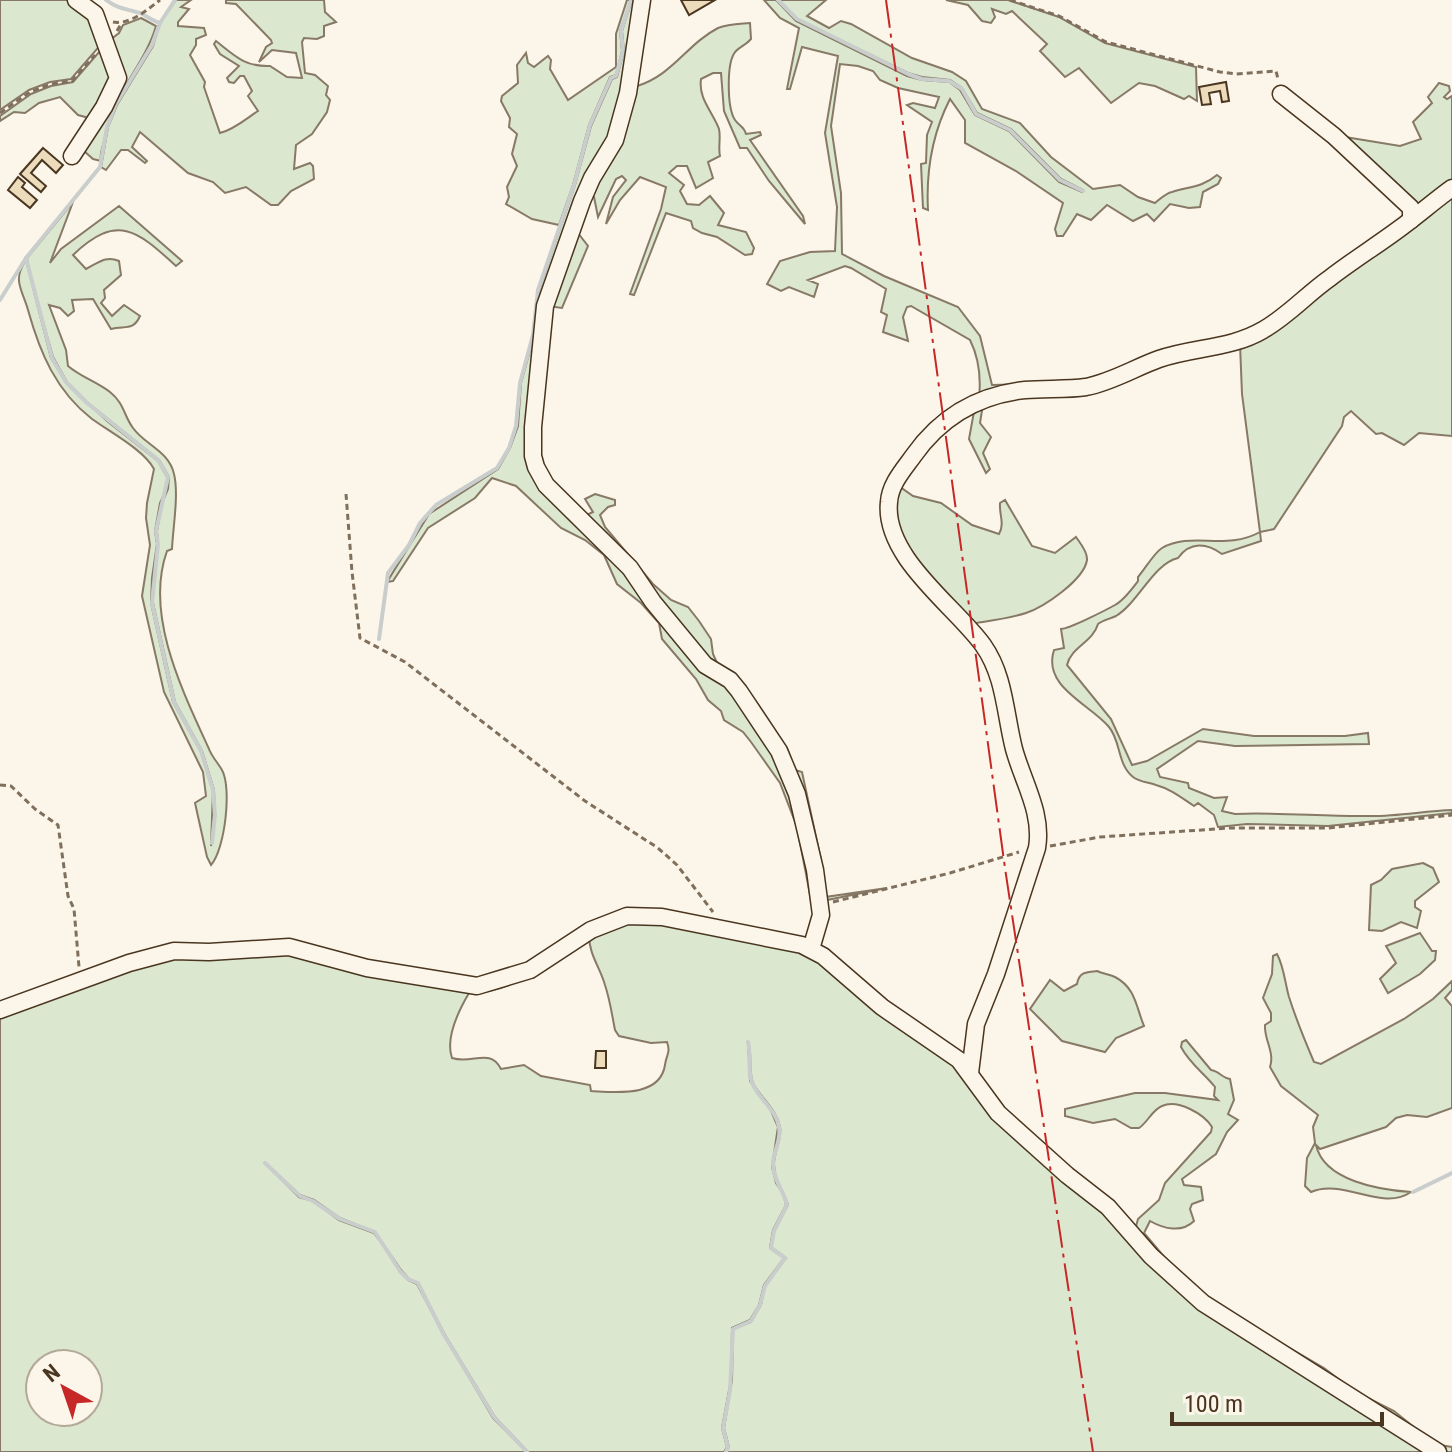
<svg xmlns="http://www.w3.org/2000/svg" width="1452" height="1452" font-family="'Roboto Condensed',sans-serif">
<rect width="100%" height="100%" fill="#fbf6e9"/>
<g fill="#dce7d0" stroke="#887966" stroke-width="2" fill-rule="evenodd">
<polygon points="0,0 71,0 79,3 104,41 71,79 50,82 29,90 0,110"/>
<path d="M176 0H191L181 7 189 9 178 22V26L204 28 206 35 196 39V45L190 55 205 82 204 87 220 133C234 130 247 118 258 111L248 96 252 91 244 76H240L234 83 229 82 227 78 239 66 220 54 214 44 216 41C235 56 245 67 270 66L287 77 302 78 296 53 272 50 259 62 266 47 272 43 271 40 236 4 226 3V0H324L325 12 336 22 324 26V36L317 39 304 38 302 42 305 73 315 75 328 86 326 95 330 100 327 112 312 134 296 145 294 169 310 163 313 166 314 179 291 191 278 205H271L246 187 225 193 213 182 188 173 140 132 132 147 147 161 145 163 128 150H121L106 170 101 167 108 127 117 105 153 46 160 23Z"/>
<polygon points="627,0 630,0 630,4 620,31 622,51 616,75 610,77 589,125 573,185 559,225 532,219 506,204 509,197 507,187 517,166 512,154 517,134 509,127 510,118 501,101 502,96 518,83 517,65 526,53 528,63 534,67 548,56 551,60 550,69 568,100 616,67 616,34"/>
<polygon points="632,0 639,0 612,139 546,291 530,456 728,683 775,753 804,830 811,900 797,827 780,783 751,742 743,732 724,720 721,711 708,700 696,679 662,639 659,623 641,603 617,584 604,555 585,540 561,528 516,486 492,478 475,498 428,528 393,581 387,582 429,514 498,469 510,448 518,426 521,383 534,336 539,290 575,185 591,126 612,79 617,77 624,51 622,31"/>
<path d="M764 0H776L796 21 907 76 922 80 949 82 960 90 975 115 1009 131 1059 182 1082 192 1083 190 1061 179 1011 129 977 113 962 88 950 80 922 77 908 73 797 19 779 0H826L807 16 829 28 841 21 851 24 912 58 952 72 966 81 982 109 1020 123 1051 157 1093 189 1120 185 1138 197 1155 203C1160 199 1166 193 1172 192 1190 186 1201 188 1217 175L1221 178 1218 184 1203 192 1200 207 1189 208 1170 204 1154 221 1147 214 1133 221 1107 205 1091 220 1077 214 1063 236H1057L1055 229 1063 203 1016 171 965 143V120L950 99C932 134 926 172 928 210L923 208 921 164 926 163 927 135 932 122 907 105 913 103 935 108 939 97 898 88 880 80 873 71 858 66 840 64 831 126 841 193 842 254 884 276 958 307 980 336 992 385 1058 383 1111 377 979 398C981 379 979 358 970 340L911 306 907 307 903 317 908 341 883 332 887 315 881 312 886 289 851 268 845 266 808 280 818 284 814 297 789 287 781 291 767 284 780 261 810 252 835 251 837 207 825 133 838 56 802 47 790 89H787L799 28 780 18Z"/>
<polygon points="946,0 1008,0 1059,17 1105,43 1196,67 1197,101 1189,96 1184,99 1155,86 1139,83 1111,103 1079,68 1065,77 1040,51 1047,44 1012,11 1006,14 992,9 995,17 991,23 982,21 968,5"/>
<path d="M141 18 156 26C145 65 111 96 105 136 104 146 99 152 101 161L93 159 84 151 112 99 110 40 119 33 123 25Z"/>
<path d="M750 23 751 39C746 45 741 46 736 51 726 61 727 108 735 120 739 126 744 126 746 134L760 132 761 135 750 140 803 216 805 224 769 181 747 148H740L724 111 721 73H713L701 79C698 99 713 112 719 129 721 137 718 148 720 156L708 162 713 178 696 188 687 166H677L669 173 684 185 680 191 687 204 699 205 710 196 724 213 718 225 746 232 754 248 752 254 745 255 717 237 702 233 693 228 691 221 666 213 634 295 630 294 661 209 666 187 640 177 620 200 606 224 613 197 626 180 622 176 616 179 598 217 594 197 589 189 637 86C673 75 687 44 718 28 728 24 739 24 750 23Z"/>
<polygon points="106,44 115,77 93,119 78,115 60,97 39,103 25,113 14,112 0,121 0,116 31,94 51,86 73,82"/>
<polygon points="1439,83 1449,86 1450,91 1444,97 1447,99 1452,96 1452,186 1415,212 1339,136 1400,146 1421,139 1413,122 1432,103 1428,97"/>
<path d="M1452 193V436L1419 433 1404 445 1382 433 1376 434 1351 411 1344 417 1342 426 1274 529 1260 532 1261 541 1222 554C1207 543 1190 541 1178 558 1153 564 1139 602 1116 616 1110 619 1103 620 1098 624 1093 642 1071 647 1067 665L1111 719 1132 765 1147 761 1203 729 1254 736H1345L1368 733 1369 744 1235 746 1198 741 1157 769 1160 777 1188 783 1189 788 1214 798 1227 797 1222 811 1235 814C1280 812 1326 817 1372 816 1399 816 1425 811 1452 810V813L1328 826 1247 824 1218 827 1214 815 1198 803 1194 806C1182 798 1171 789 1156 785 1148 782 1139 782 1133 777 1117 764 1121 741 1109 727 1090 704 1042 687 1054 650L1064 648 1061 629C1069 629 1106 610 1115 605 1124 600 1132 589 1138 581V577C1145 569 1154 553 1162 548 1192 531 1226 551 1260 532L1242 394 1240 344Z"/>
<path d="M73 202 50 263 61 249 119 206 182 261 176 266C137 230 117 213 73 255L86 269C98 263 106 255 119 261L121 275 104 290 105 298 101 303 112 316 124 305 140 316C133 332 124 325 111 329L93 299 72 300 74 311 68 316 60 308 49 305 66 350 68 366C81 377 97 382 110 392 124 403 124 416 133 428 145 445 169 451 174 474 179 494 173 527 172 549L167 551C144 615 183 692 209 749 212 757 218 763 222 770 232 788 225 849 211 865L207 857 195 803 206 796 203 772 164 692 142 596 150 545 146 518 147 503 154 469C144 450 110 432 92 419 56 391 40 353 28 310 22 289 12 280 26 260L51 358 66 382 107 421 158 461 167 477V488L160 503 155 531 157 544 152 578 151 603 173 702 201 752 213 790 211 846 215 815 214 790 202 751 175 702 153 603V579L158 544 157 531 162 503 168 489 169 477 159 460 88 403 67 382 53 357 29 272 27 258Z"/>
<polygon points="574,228 588,246 562,308 547,306"/>
<polygon points="983,404 980,423 991,437 983,453 990,469 986,473 969,439 975,406"/>
<path d="M896 484 913 496 941 503 972 525 999 534C1005 523 999 515 1000 503L1005 500 1032 546 1055 553 1076 537C1080 543 1088 552 1087 560 1084 580 1044 607 1026 613 1008 619 988 621 970 624L925 578 897 531Z"/>
<polygon points="595,494 615,500 615,505 608,507 600,515 605,527 653,584 671,600 688,607 699,621 711,639 713,654 718,665 734,676 757,703 787,748 795,770 802,772 821,860 825,897 887,888 822,901 799,794 717,672 582,517 593,512 585,499"/>
<polygon points="1423,863 1433,868 1439,882 1415,901 1415,907 1421,911 1417,928 1401,922 1382,931 1369,930 1371,885 1381,880 1392,869"/>
<path d="M627 919 801 948 957 1063 1106 1210 1149 1258 1432 1452H726L729 1447 724 1428 732 1380 733 1329 751 1322 761 1305 765 1286 786 1258 771 1247 774 1231 788 1205C784 1191 774 1180 774 1164 774 1151 782 1140 780 1127 777 1110 762 1099 754 1085 747 1072 753 1055 748 1041L750 1081 769 1106 778 1127 772 1167 776 1183 783 1193 786 1205 773 1230 770 1248 784 1258 764 1285 759 1305 750 1320 732 1328 731 1380 722 1428 727 1447 724 1452H528L495 1417 445 1335 418 1283 409 1279 401 1270 375 1232 340 1218 314 1200 300 1195 264 1162 299 1197 313 1201 339 1220 374 1233 397 1264 399 1271 408 1280 417 1284 444 1335 493 1418 527 1452H0V1014L174 954 289 950 463 988 531 973C512 986 493 993 469 993 459 1010 445 1038 452 1058 472 1065 490 1047 501 1069L524 1065 541 1076 590 1085 591 1091C615 1092 660 1098 665 1065 666 1055 671 1053 667 1042L651 1043 619 1036 615 1030C612 1015 610 1000 605 985 600 967 589 955 589 935ZM40 1364H88V1412H40Z"/>
<polygon points="1420,933 1432,951 1436,951 1435,960 1420,974 1388,993 1380,979 1396,963 1386,946"/>
<path d="M1277 954C1284 967 1285 983 1289 997 1296 1019 1305 1041 1314 1062L1321 1064 1404 1019 1433 999 1452 981V990L1445 998 1452 1006V1108L1427 1117 1407 1115 1396 1118 1386 1127 1320 1149 1316 1145C1324 1181 1380 1190 1411 1192 1382 1212 1343 1178 1311 1192L1305 1186 1307 1158 1315 1143 1313 1127 1318 1115 1281 1086 1270 1067C1275 1052 1264 1040 1265 1025L1271 1021V1013L1263 998 1272 974 1273 956Z"/>
<path d="M1097 971C1103 974 1109 974 1115 977 1136 988 1136 1007 1144 1026L1116 1038 1105 1052 1062 1041 1030 1009 1050 980 1064 991 1077 984C1079 972 1086 972 1097 971Z"/>
<path d="M1186 1040 1211 1070C1219 1071 1222 1078 1230 1079L1234 1100 1228 1114 1238 1120 1227 1132 1216 1154 1182 1179 1184 1185 1201 1187 1203 1200 1192 1204 1190 1209 1194 1221C1182 1233 1164 1229 1150 1221L1144 1233 1178 1273 1222 1309 1324 1368 1356 1392 1394 1411 1435 1444 1452 1447V1452H1442L1219 1311 1171 1272 1135 1230 1138 1219 1159 1200 1165 1183 1211 1132 1212 1127C1204 1114 1178 1099 1162 1106 1152 1110 1148 1122 1139 1128H1131L1115 1119 1093 1123 1065 1116V1109L1135 1093H1165L1218 1100 1214 1096 1215 1087C1204 1073 1190 1064 1181 1047L1182 1042Z"/>
</g>
<g fill="none" stroke-linecap="round" stroke-linejoin="round">
<g stroke="#c9cecd" stroke-width="4">
<path d="M106 0C118 9 127 9 140 13 147 16 152 21 160 23"/>
<polyline points="778,0 797,19 908,74 922,79 949,81 962,89 976,114 1010,130 1060,180 1083,191"/>
<polyline points="26,258 52,358 66,382 87,403 158,460 168,477 156,531 158,544 152,603 174,702 201,751 213,790 215,815 212,843"/>
<polyline points="0,300 26,258 100,167 107,127 116,104 152,45 160,23 175,0"/>
<polyline points="379,639 388,573 409,545 420,523 436,505 497,468 509,448 516,426 520,383 533,335 538,290 574,185 590,125 611,78 616,76 623,51 621,31 631,0"/>
<polyline points="265,1163 300,1196 313,1201 340,1219 375,1232 400,1271 408,1279 418,1283 444,1335 494,1417 527,1452"/>
<polyline points="1413,1192 1452,1173"/>
<path d="M726 1452 728 1447 723 1428 730 1391 733 1329 751 1321 760 1305 765 1286 785 1258 771 1248 774 1231 787 1205C784 1191 773 1180 773 1164 773 1151 782 1140 779 1127 776 1108 755 1097 751 1079 748 1067 751 1054 748 1042"/>
</g>
</g>
<g fill="#ecdcbc" stroke="#4a3520" stroke-width="2">
<polygon points="681,0 715,0 689,15"/>
<polygon points="1226,82 1229,101 1222,102 1220,91 1209,93 1211,104 1202,105 1199,87"/>
<polygon points="43,148 63,165 56,173 42,160 31,173 46,186 41,192 20,174"/>
<polygon points="18,177 25,183 22,187 37,200 30,208 8,190"/>
<polygon points="596,1051 606,1051 606,1068 595,1068"/>
</g>
<g fill="none" stroke-linecap="round" stroke-linejoin="round">
<defs>
<g id="minor">
<polyline points="642,0 628,93 615,140 592,178 582,201 545,306 533,427 533,456 536,467 546,485 630,568 653,602 705,665 730,680 739,691 779,751 797,794 815,870 821,915 811,949"/>
<polyline points="1281,94 1334,136 1411,208 1411,220"/>
<polyline points="72,156 104,107 118,78 95,14 76,0"/>
<polyline points="0,1010 129,963 174,951 209,952 289,947 367,968 477,986 530,970 591,930 627,916 662,917 802,945 823,956 882,1007 959,1060 998,1113 1067,1175 1108,1207 1151,1256 1203,1303 1438,1452"/>
<path d="M970 1073 976 1024 996 974 1037 848C1043 813 1023 782 1014 749 1005 714 1005 676 983 645 955 606 883 557 889 502 890 484 904 469 914 455 941 417 979 395 1025 390 1045 388 1066 390 1086 387 1112 382 1134 368 1159 359 1193 347 1231 349 1263 330 1288 316 1307 294 1330 278 1352 261 1376 246 1399 229 1417 216 1434 201 1452 188"/>
</g>
</defs>
<use href="#minor" stroke="#4a3520" stroke-width="19"/>
<g stroke="#7f6f5c" stroke-width="3" stroke-dasharray="6 4" stroke-linecap="butt">
<polyline points="1010,0 1059,16 1106,42 1220,72 1236,74 1276,71 1278,79"/>
<path d="M113 22C130 25 147 10 160 0"/>
<polyline points="117,31 121,24"/>
<polyline points="0,113 30,92 51,84 72,81 95,55"/>
<polyline points="346,494 352,572 360,638 405,662 585,801 658,848 677,865 713,912"/>
<polyline points="0,785 11,786 35,809 58,825 68,896 74,909 79,967"/>
<polyline points="1050,846 1100,837 1230,828 1328,828 1452,815"/>
<polyline points="833,902 950,873 1019,852"/>
</g>
<use href="#minor" stroke="#fbf6e9" stroke-width="16"/>
<polyline stroke="#c62828" stroke-width="2" stroke-dasharray="28 6 4 6" stroke-linecap="butt" points="886,0 1005,868 1093,1452"/>
</g>
<g transform="translate(64 1388) rotate(320)"><circle r="38" fill="#fbf6e9" stroke="#b4a999" stroke-width="2"/>
<path d="M0-6L14 30L0 20L-14 30Z" fill="#c62828"/>
<text y="-12" font-size="22" font-weight="bold" text-anchor="middle" fill="#4a3520">N</text>
</g>
<path d="M1172 1412v12h210v-12" fill="none" stroke="#4a3520" stroke-width="4"/>
<text x="1184" y="1412" font-size="24" fill="#4a3520" stroke="#fbf6e9" stroke-width="6" paint-order="stroke">100 m</text>
</svg>
